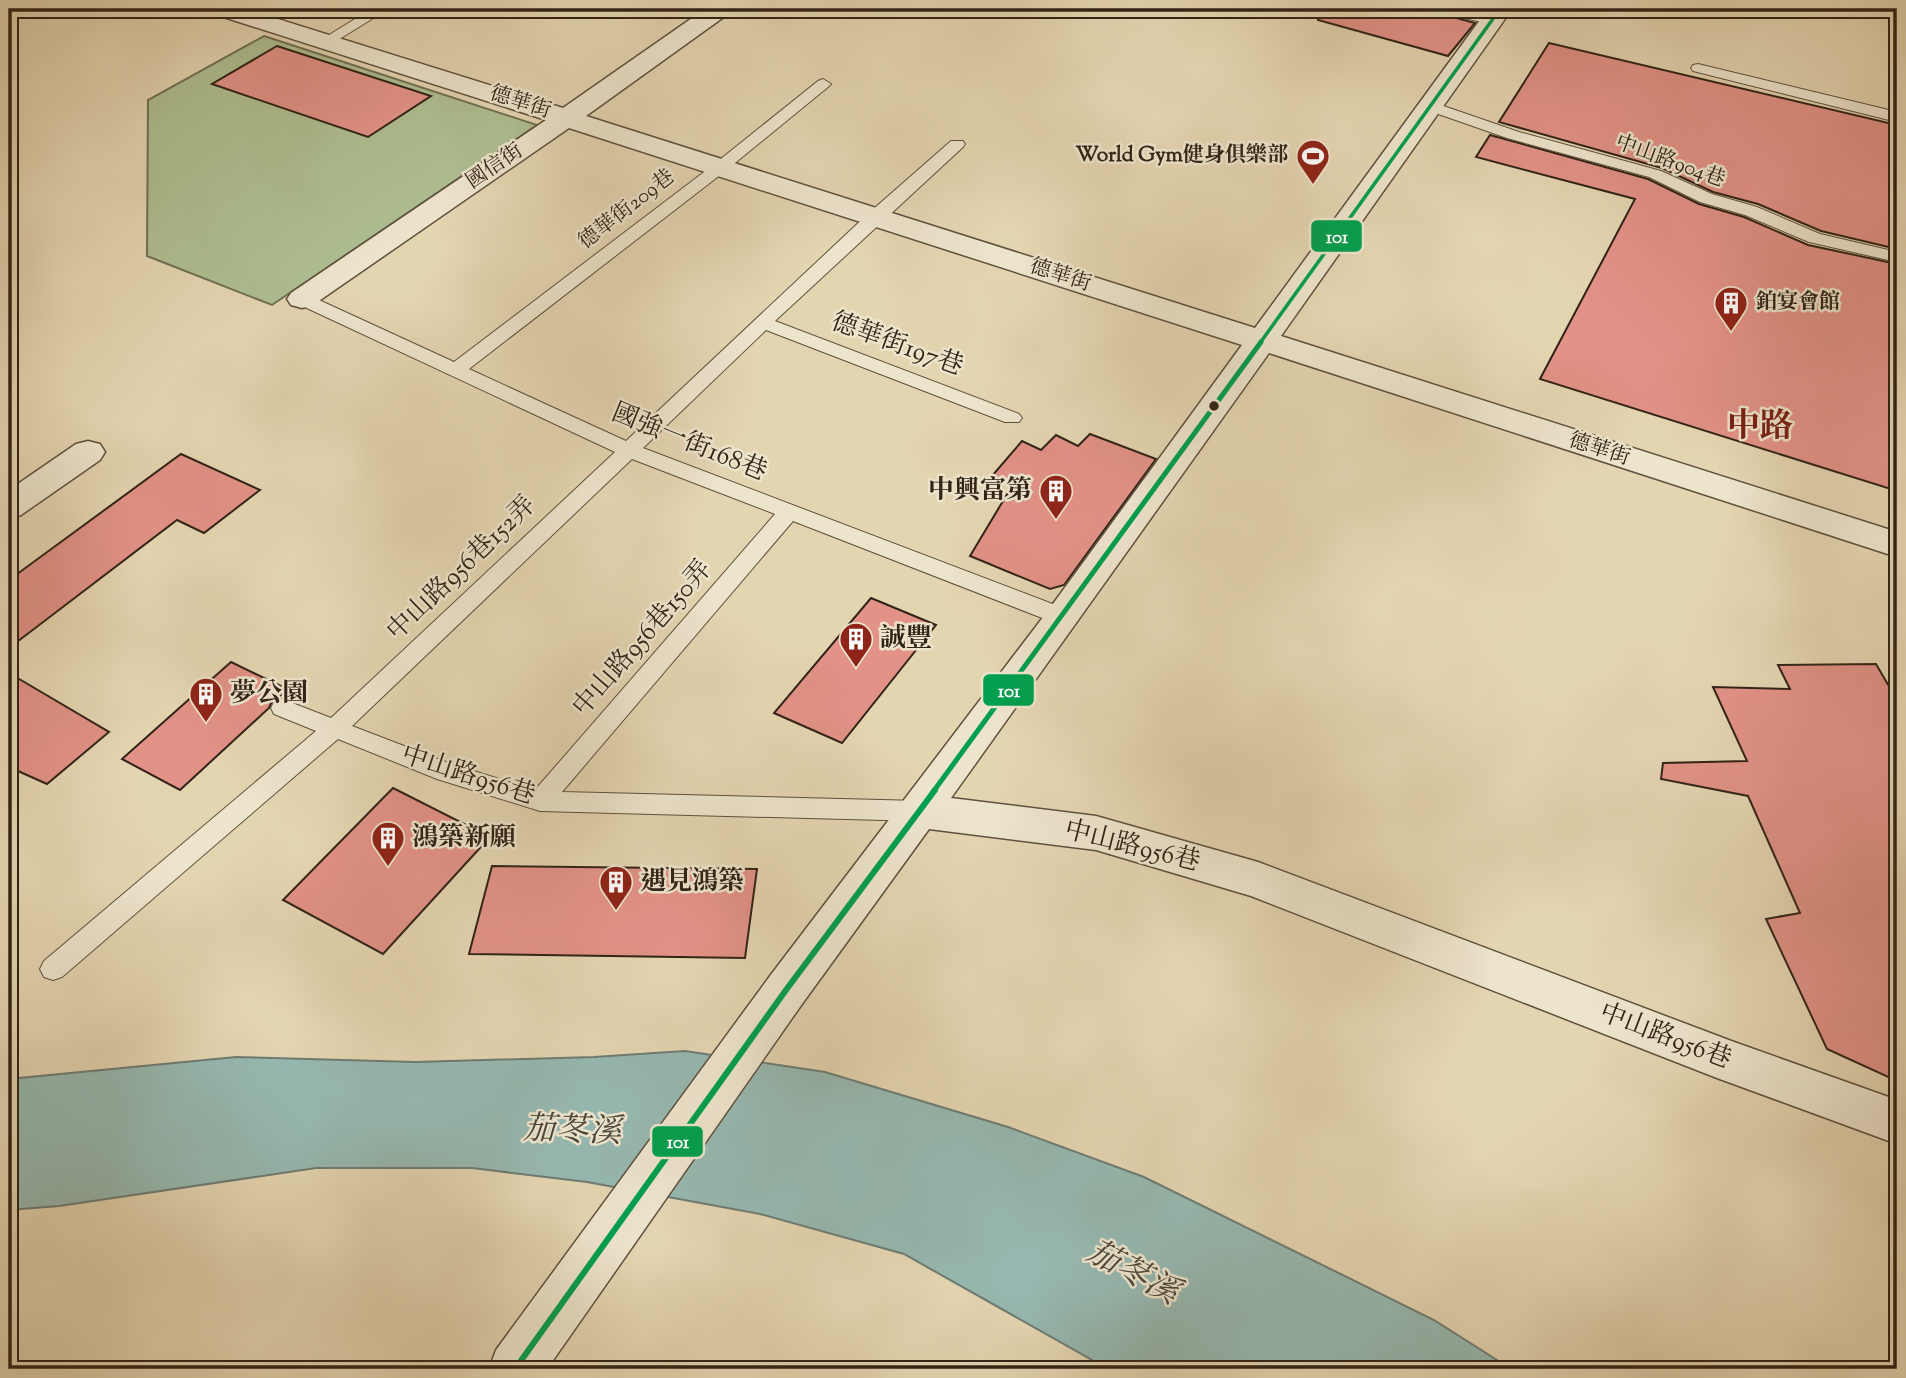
<svg xmlns="http://www.w3.org/2000/svg" width="1906" height="1378" font-family="'Sorts Mill Goudy','Noto Serif TC',serif">
<rect width="100%" height="100%" fill="#e4d5b1"/>
<filter id="stains"><feTurbulence type="fractalNoise" baseFrequency=".00286" numOctaves="4"/><feColorMatrix values="0 0 0 0 .2 0 0 0 0 .09 0 0 0 0 .02 0 0 0 .5 -.17"/></filter>
<radialGradient id="worn" r=".72"><stop offset=".6" stop-color="#630" stop-opacity="0"/><stop offset="1" stop-color="#630" stop-opacity=".3"/></radialGradient>
<polygon fill="#aebe91" stroke="#707054" stroke-width="2" points="264,36 537,125 272,305 147,256 148,100"/>
<polygon fill="#96b8b0" stroke="#6e7c73" stroke-width="2" points="685,1051 825,1072 1008,1127 1144,1177 1434,1320 1511,1369 1108,1369 904,1254 760,1214 587,1182 472,1168 316,1168 59,1206 9,1210 9,1079 236,1057 415,1062 594,1057"/>
<g fill="#e29287" stroke="#312317" stroke-width="2">
<polygon points="1319,9 1423,9 1475,23 1448,56 1318,20"/>
<polygon points="1549,43 1897,125 1897,249 1821,231 1758,204 1713,192 1662,168 1499,122"/>
<polygon points="277,46 431,96 368,137 212,84"/>
<polygon points="1490,135 1648,179 1699,204 1744,217 1808,245 1897,264 1897,491 1540,379 1635,199 1476,157"/>
<polygon points="1090,434 1156,459 1064,585 1050,589 970,556 1012,486 992,476 1022,441 1041,450 1056,435 1078,446"/>
<polygon points="181,454 260,490 204,533 177,520 9,648 9,580"/>
<polygon points="871,598 936,625 842,743 774,713"/>
<polygon points="231,662 289,690 272,701 269,708 180,790 122,759"/>
<polygon points="1876,664 1897,700 1897,1081 1827,1049 1766,919 1800,913 1748,796 1661,779 1663,763 1747,761 1713,687 1790,689 1778,665"/>
<polygon points="9,673 109,732 47,784 9,767"/>
<polygon points="393,788 490,837 383,954 283,900"/>
<polygon points="492,866 757,869 745,958 469,954"/>
</g>
<g fill="none" stroke-linecap="round" stroke-linejoin="round">
<defs>
<g id="service">
<polygon points="371,9 388,9 333,43 323,43 321,40"/>
<polygon points="1435,9 1460,9 1496,17 1498,20 1491,24 1437,12"/>
<polygon points="1698,64 1897,112 1897,122 1693,71 1691,68 1693,65"/>
<path d="M823 79 831 84 828 87 724 172 469 369 626 441 870 212 951 141H963L965 144 963 147 775 321 1019 414 1022 418 1019 422H1005L766 330 643 448 1071 611 1074 617 1071 623 1063 625 1055 623 793 521 562 792 920 801 929 804 932 811 929 818 920 821 540 811 437 779 338 739 62 977 53 980 44 977 40 969 44 961 316 731 274 714 271 708 274 702 282 699 331 718 615 452 296 303 293 299 296 295H308L454 362 712 166 818 81ZM632 459 775 514 535 790 451 764 352 726Z"/>
<polygon points="1429,101 1519,132 1661,171 1712,194 1757,207 1820,234 1897,252 1897,262 1809,242 1745,215 1700,202 1649,177 1507,138 1424,109 1421,106"/>
</g>
<g id="minor">
<polygon points="210,9 246,9 563,108 705,9 732,9 728,14 586,116 1255,328 1488,9 1512,9 1281,336 1897,532 1897,557 1269,353 951,798 1096,816 1258,862 1734,1042 1897,1100 1897,1144 1717,1078 1251,896 1096,850 929,829 802,1004 547,1369 489,1369 496,1350 770,976 1050,608 1242,345 569,128 313,305 302,308 291,305 287,299 291,293 546,120 214,14"/>
<polygon points="88,441 100,444 105,452 100,460 21,515 9,519 9,490 76,444"/>
</g>
</defs>
<use href="#service" stroke="#5e503e" stroke-width="2"/>
<use href="#minor" stroke="#5e503e" stroke-width="3"/>
<use href="#service" fill="#ede4cc" fill-rule="evenodd"/>
<use href="#minor" fill="#ede4cc" fill-rule="evenodd"/>
<defs>
<polyline id="bus-1-far2" points="1260,343 1500,9"/>
<polyline id="bus-1-far1" points="933,792 1261,342"/>
<polyline id="bus-1" points="515,1369 786,990 935,790"/>
</defs>
<use href="#bus-1-far2" stroke="#ede4cc" stroke-width="7"/>
<use href="#bus-1-far1" stroke="#ede4cc" stroke-width="10"/>
<use href="#bus-1" stroke="#ede4cc" stroke-width="11"/>
<use href="#bus-1-far2" stroke="#029f4e" stroke-width="3.5"/>
<use href="#bus-1-far1" stroke="#029f4e" stroke-width="5"/>
<use href="#bus-1" stroke="#029f4e" stroke-width="6"/>
</g>
<defs>
<symbol id="stadium-pin" viewBox="-11 -11 22 30"><path d="M0 17L-7.5 6A9.5 9.5 0 1 1 7.5 6Z" fill="#8f2418" stroke="#ede4cc"/><path d="M0-5a6.5 5 0 1 0 0 10a6.5 5 0 1 0 0-10ZM-3.5-1.8h7v3.6h-7Z" fill="#fff"/></symbol>
<symbol id="building-pin" viewBox="-11 -11 22 30"><path d="M0 17L-7.5 6A9.5 9.5 0 1 1 7.5 6Z" fill="#8f2418" stroke="#ede4cc"/><path d="M-4-6H4V6H1V3H-1V6H-4ZM-2.5-4.3h1.7v1.8h-1.7ZM.8-4.3h1.7v1.8H.8ZM-2.5-1h1.7V.8h-1.7ZM.8-1h1.7V.8H.8Z" fill="#fff"/></symbol>
</defs>
<g fill-rule="evenodd">
<use href="#stadium-pin" x="1294" y="137" width="38" height="52"/>
<use href="#building-pin" x="1712" y="284" width="38" height="52"/>
<use href="#building-pin" x="1037" y="472" width="38" height="52"/>
<use href="#building-pin" x="837" y="620" width="38" height="52"/>
<use href="#building-pin" x="187" y="675" width="38" height="52"/>
<use href="#building-pin" x="369" y="819" width="38" height="52"/>
<use href="#building-pin" x="597" y="863" width="38" height="52"/>
</g>
<circle fill="#312317" stroke="#ede4cc" stroke-width="2.5" cx="1214" cy="406" r="6"/>
<g text-anchor="middle" dominant-baseline="central" stroke-width="5" stroke-linejoin="round" paint-order="stroke">
<g font-size="21" fill="#312317" stroke="#ede4cc">
<text transform="translate(520 103) rotate(18)">德華街</text>
<text transform="translate(1670 162) rotate(20)">中山路904巷</text>
<text transform="translate(495 167) rotate(-34)">國信街</text>
<text transform="translate(627 210) rotate(-38)">德華街209巷</text>
<text transform="translate(1060 276) rotate(18)">德華街</text>
<text transform="translate(1599 450) rotate(18)">德華街</text>
</g>
<g font-size="21" font-weight="bold" fill="#312317" stroke="#ede4cc" text-anchor="end">
<text x="1288" y="156">World Gym健身俱樂部</text>
<text x="1756" y="303" text-anchor="start">鉑宴會館</text>
</g>
<g font-size="26" fill="#312317" stroke="#ede4cc">
<text transform="translate(897 345) rotate(20)">德華街197巷</text>
<text transform="translate(689 443) rotate(22)">國強一街168巷</text>
<text transform="translate(462 569) rotate(-44)">中山路956巷152弄</text>
<text transform="translate(643 639) rotate(-49)">中山路956巷150弄</text>
<text transform="translate(468 776) rotate(18)">中山路956巷</text>
<text transform="translate(1132 847) rotate(14)">中山路956巷</text>
<text transform="translate(1665 1037) rotate(21)">中山路956巷</text>
</g>
<g font-size="26" font-weight="bold" fill="#312317" stroke="#ede4cc" text-anchor="start">
<text x="1032" y="491" text-anchor="end">中興富第</text>
<text x="880" y="639">誠豐</text>
<text x="230" y="694">夢公園</text>
<text x="412" y="838">鴻築新願</text>
<text x="640" y="882">遇見鴻築</text>
</g>
<g font-size="33" font-weight="bold" fill="#7a1f14" stroke="#ede4cc">
<text x="1760" y="428">中路</text>
</g>
<g font-size="33" font-style="italic" fill="#4a483d" stroke="#ede4cc">
<text transform="translate(572 1132) rotate(2)">茄苳溪</text>
<text transform="translate(1132 1274) rotate(28)">茄苳溪</text>
</g>
</g>
<g stroke="#ede4cc" stroke-width="2.5">
<rect x="1310" y="219" width="53" height="34" rx="7" fill="#029f4e"/>
<rect x="982" y="673" width="53" height="34" rx="7" fill="#029f4e"/>
<rect x="651" y="1125" width="53" height="33" rx="7" fill="#029f4e"/>
</g>
<g font-size="19" text-anchor="middle" font-weight="bold" fill="#fff">
<text x="1337" y="243">101</text>
<text x="1009" y="697">101</text>
<text x="678" y="1148">101</text>
</g>
<rect width="1906" height="1378" fill="none" stroke="#e4d5b1" stroke-width="35"/>
<rect x="10" y="10" width="1885" height="1357" fill="none" stroke="#312317" stroke-width="3.5"/>
<rect x="18" y="18" width="1871" height="1343" fill="none" stroke="#312317" stroke-width="2"/>
<rect width="100%" height="100%" filter="url(#stains)"/>
<rect width="100%" height="100%" fill="url(#worn)"/>
</svg>
